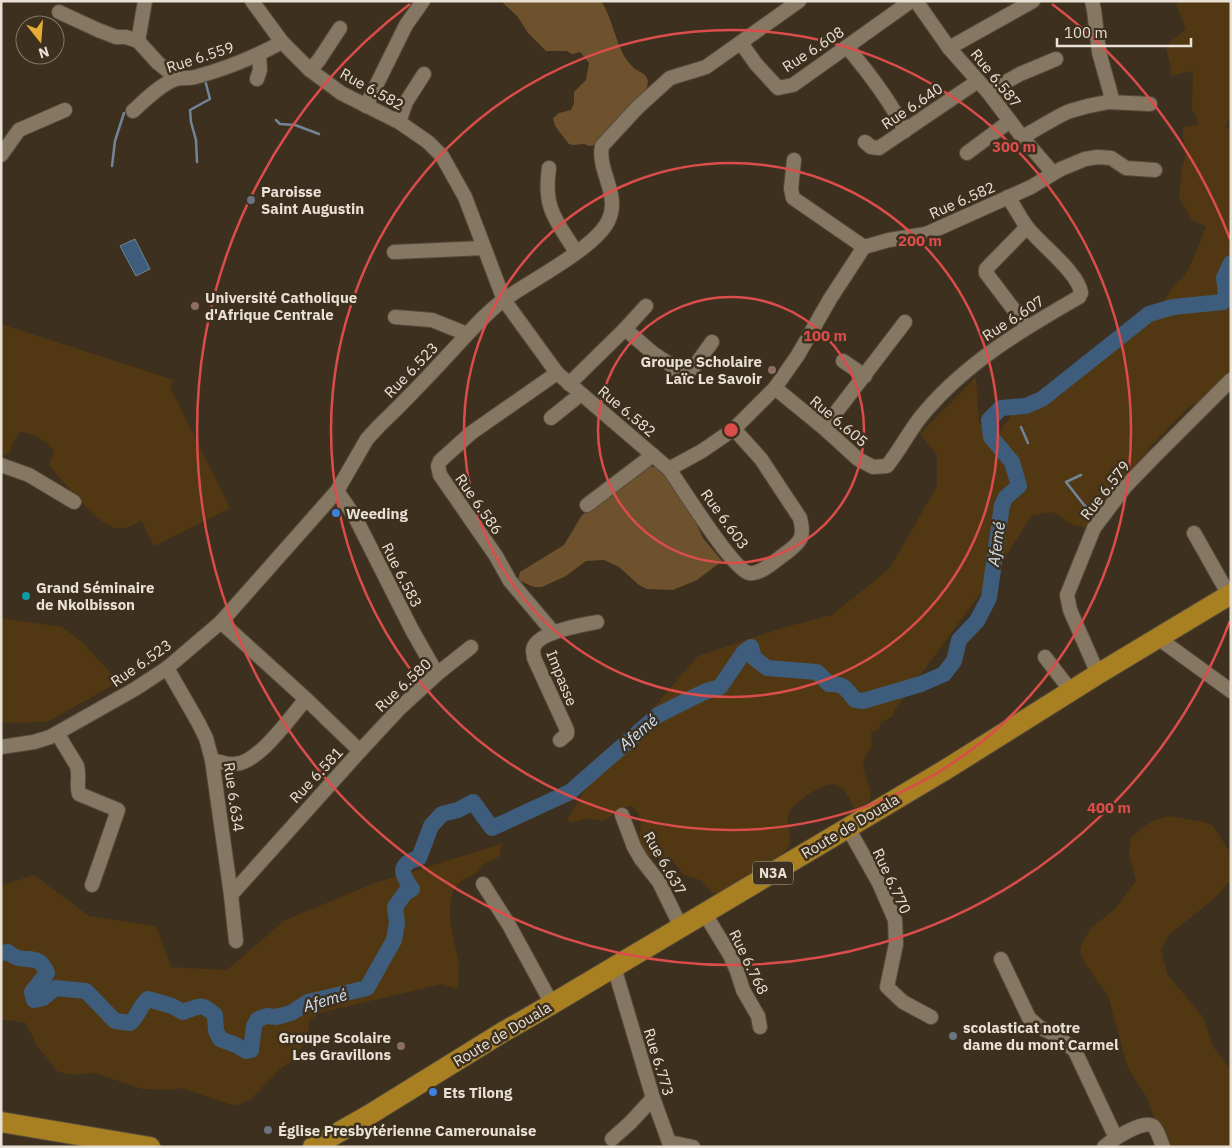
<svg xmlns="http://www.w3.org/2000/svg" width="1232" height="1148" font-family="'IBM Plex Sans',sans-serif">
<rect width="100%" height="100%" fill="#3d301e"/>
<g fill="#513812">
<path d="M1185 1H1231V116L1225 127 1231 129V380L1187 409 1154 443 1105 500 1086 528 1073 525 1053 512 1032 515 994 575 893 712V716L881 722 879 729 871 732 872 746C869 750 865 755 864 760 860 779 882 793 862 809H855C851 801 845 788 836 785 825 780 793 803 789 813 783 826 797 839 786 850 767 869 740 880 718 894L713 893 700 880 684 875 673 861C666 858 656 859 649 856 626 842 654 823 631 806L624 807 603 821 589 818 572 822 568 821 567 820 591 780 698 656 782 628 832 615 890 568 937 486V455L920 434 976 377 979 423 997 436 1012 414 1045 402 1103 359 1153 319 1169 292 1184 276 1192 262 1205 229V226L1192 220 1179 198 1182 168 1187 149 1183 138V129L1186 126H1193L1198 125 1196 116 1192 110 1193 71 1171 76V67L1166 49 1169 42 1186 30 1176 4Z"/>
<path d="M1 324 174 380 170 387 230 508 154 546 141 520C131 528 119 531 108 525 86 512 66 484 49 465L54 452C48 441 33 433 20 432L11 446V451L4 455 1 454Z"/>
<polygon points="1,618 62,627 81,641 119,682 47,722 1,723"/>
<polygon points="1169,816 1204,822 1212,825 1228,849 1231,862 1231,879 1216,897 1169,935 1161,949 1167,974 1203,1017 1214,1048 1231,1070 1231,1147 1168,1147 1161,1137 1147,1098 1128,1068 1108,996 1087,966 1080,952 1082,943 1092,927 1114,910 1136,881 1129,854 1131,837 1152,821"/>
<polygon points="501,844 500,856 484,864 476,873 462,880 453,891 450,906 450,921 459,964 458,989 442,984 319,1013 309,1021 308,1037 293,1060 280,1069 250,1100 235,1106 182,1088 170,1090 142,1089 95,1073 73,1075 58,1072 36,1044 26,1023 7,1020 1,1021 1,886 34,875 89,916 156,926 171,967 227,970 285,920 375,883"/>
</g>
<g fill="#6d522d">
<path d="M501 1H600L603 4C612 20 615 38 623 54 625 58 629 63 632 66 636 71 644 72 647 78 655 95 605 135 594 145L590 146 584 144 573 145 569 144 555 126 553 118 559 113 571 110 574 103V92L586 80 589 63 580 52 572 54 567 51H546L528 33 518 17Z"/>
<polygon points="650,467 659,467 692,514 703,538 722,561 697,580 673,590 647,589 639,585 619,567 604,560 586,561 566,576 542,587 534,587 518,580 520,572 564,545 582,515 624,487 642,470"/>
</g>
<polygon fill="#3e5d7d" stroke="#728598" points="135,239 150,269 136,276 120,246"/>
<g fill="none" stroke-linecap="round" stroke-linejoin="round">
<g stroke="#728598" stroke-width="2.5">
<polyline points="276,120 280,124 295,125 319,134"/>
<polyline points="197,162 196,140 191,122 190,110 210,99 205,80"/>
<polyline points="112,166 115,141 124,113"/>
<polyline points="1021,427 1028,443"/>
<polyline points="1081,475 1066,482 1084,505 1098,514"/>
</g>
<path stroke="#3e5d7d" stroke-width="16" d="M1 953 8 952C24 967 37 949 47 973L32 992 34 1000 43 998 55 988 86 991 115 1021 130 1023C138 1017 140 1005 148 999L172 1006 183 1012C200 1006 201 1002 215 1015L216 1031 220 1039 236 1045 246 1051 251 1050 254 1026 258 1019 267 1016 276 1017 291 1013 308 1002 367 988 394 940 397 923 395 907 405 893 412 889C401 874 397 864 419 858L431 826 442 814 458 810 473 802 492 828 570 792 658 715 704 692 720 687 744 652 751 647 754 658 767 668 817 672 829 684C844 683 846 689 855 700L863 701 921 684 944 674 954 661 959 640 977 621 989 598 1002 505 1006 497 1019 486 1012 462 991 437 989 420 1001 408 1026 406 1042 399 1149 314 1173 307 1223 302 1226 294 1224 278 1231 263"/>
<defs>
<g id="minor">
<polyline points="252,1 282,42 310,70 341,93 399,122 428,142 442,156 465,197 504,300 557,373 669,469 702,451 734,429 775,388 798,355 830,299 864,247 889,240 926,234 1031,187 1061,169 1085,159 1098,157 1111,158 1126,168 1155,170"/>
<polyline points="916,1 949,48 988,92 1022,137 1053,173"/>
<polyline points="59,12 98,30 116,37 126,37 138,41 158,63 177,78"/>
<polyline points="138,41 145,1"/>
<polyline points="741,43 756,64 778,88 793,85 911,1"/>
<path d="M847 47C869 73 890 100 905 131"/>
<polyline points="949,48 1033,1"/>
<polyline points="310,70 319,60 340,28"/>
<polyline points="257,79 260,70 259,55"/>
<polyline points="988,92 1020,74 1056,59"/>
<polyline points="1108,102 1150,104"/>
<polyline points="366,106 406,25 423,1"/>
<path d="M133 111C144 101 162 83 176 79 182 77 189 79 195 77 225 69 255 57 282 42"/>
<polyline points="399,122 406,102 424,74"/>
<path d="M1022 137C1038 129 1055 117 1070 111 1083 107 1096 104 1108 102L1111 95 1099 52 1094 10 1092 1"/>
<polyline points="865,142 871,147 879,148 978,81"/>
<polyline points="967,153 1010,121"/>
<polyline points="1,155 19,130 65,110"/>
<polyline points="794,160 791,189 793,198 864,247"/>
<path d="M549 168C543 209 556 220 576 252"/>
<polyline points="1027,227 986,269 986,273 1027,327"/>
<polyline points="394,252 484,248"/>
<polyline points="395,317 432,320 467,334"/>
<polyline points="625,329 646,306"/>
<polyline points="843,361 865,376"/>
<polyline points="569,384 625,329 654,354 671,365 677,372 683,375 694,367 712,342"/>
<path d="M775 388 824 428 858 459 873 467 887 466C901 449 910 429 924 413 967 362 1023 329 1079 297L1081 293C1079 273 1040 244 1027 227 1020 218 1015 207 1008 197"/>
<polyline points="551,418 581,394"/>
<polyline points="824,428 905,322"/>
<polyline points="1,465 29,475 74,502"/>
<path d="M669 469C682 487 732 569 749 573 761 575 777 559 786 553 801 542 805 537 800 518L761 459 734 429"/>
<polyline points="337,491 355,517 412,630 437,674"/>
<polyline points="587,505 653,455"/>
<polyline points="1194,533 1229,595"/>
<polyline points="221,622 306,699 360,751 231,895"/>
<polyline points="553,632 510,581 496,556 440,475 438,466 440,461 471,433 557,373"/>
<polyline points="1158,638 1231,691"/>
<polyline points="1045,657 1071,691"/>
<polyline points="167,668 198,722 206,738 212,760 231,895 236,941"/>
<polyline points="1098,674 1070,610 1067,595 1094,528 1125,487 1155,456 1231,380"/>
<path d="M57 733 77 766C80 776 76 785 79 794L118 810 92 885"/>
<path d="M560 740 567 734V730L534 658C534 655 533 653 533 650 535 632 583 625 597 622"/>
<path d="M1 747 34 742 50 737 135 689 167 668 221 622 337 491 367 439 379 426C403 403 426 379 448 355 466 336 484 314 505 299 530 281 599 246 609 219 620 194 597 170 602 146L637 108 670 78 706 67 799 1"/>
<polyline points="360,751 400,708 437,674 471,647"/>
<path d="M212 760C220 762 228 765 235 764 259 763 291 716 306 699"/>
<polyline points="622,815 634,847 641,859 659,882 681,927"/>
<polyline points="848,828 879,883 895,920 896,944 887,987 903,1002 931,1017"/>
<polyline points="483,884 509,925 552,1004"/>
<polyline points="705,914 730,955 737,971 743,990 758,1016 760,1027"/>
<polyline points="1001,959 1029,1018 1039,1027 1056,1035 1075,1051 1116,1138"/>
<polyline points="614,967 653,1098 669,1142 693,1147"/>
<polyline points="612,1139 631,1122 653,1098"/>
<path d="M1104 1147C1112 1140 1143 1119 1153 1126 1158 1130 1160 1140 1163 1147"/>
</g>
<g id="highway">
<polyline points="1,1122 150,1147"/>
<polyline points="313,1147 369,1115 503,1032 552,1004 945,770 1098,674 1231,594"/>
</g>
</defs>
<use href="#minor" stroke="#574c3d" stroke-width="16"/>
<use href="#highway" stroke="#574c3d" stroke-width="22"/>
<use href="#minor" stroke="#867763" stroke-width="14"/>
<use href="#highway" stroke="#a98021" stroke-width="20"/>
</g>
<g fill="none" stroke="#da4d4b" stroke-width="2.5">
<circle cx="731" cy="430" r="133"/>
<circle cx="731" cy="430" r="267"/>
<circle cx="731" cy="430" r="400"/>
<path d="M1230 621A534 534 0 1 1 410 4M1052 4A534 534 0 0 1 1230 239"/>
</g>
<g fill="#6b7280" stroke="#3d301e" stroke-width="2">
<circle cx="251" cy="200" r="5"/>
<circle cx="953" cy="1036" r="5"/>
<circle cx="268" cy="1130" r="5"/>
</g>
<g fill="#8d6e63" stroke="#3d301e" stroke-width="2">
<circle cx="195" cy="306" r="5"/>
<circle cx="772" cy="370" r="5"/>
<circle cx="401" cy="1046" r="5"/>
</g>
<g fill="#3f7fe0" stroke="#3d301e" stroke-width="2">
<circle cx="336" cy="513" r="5"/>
<circle cx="433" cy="1092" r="5"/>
</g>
<circle fill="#0f9aa8" stroke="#3d301e" stroke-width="2" cx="26" cy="596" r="5"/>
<g text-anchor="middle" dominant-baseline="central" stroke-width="5" stroke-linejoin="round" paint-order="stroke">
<rect fill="#3d301e" stroke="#b6ac9f" stroke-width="1" x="753" y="861.5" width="40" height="23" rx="4"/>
<g font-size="14" font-weight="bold" fill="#eae1d6">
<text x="773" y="873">N3A</text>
</g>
<g font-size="15" fill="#eae1d6" stroke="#3d301e">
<text transform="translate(813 49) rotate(-33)">Rue 6.608</text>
<text transform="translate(200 57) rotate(-18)">Rue 6.559</text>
<text transform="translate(996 78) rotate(51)">Rue 6.587</text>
<text transform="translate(372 89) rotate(29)">Rue 6.582</text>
<text transform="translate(912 106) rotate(-34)">Rue 6.640</text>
<text transform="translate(962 200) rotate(-24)">Rue 6.582</text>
<text transform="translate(1013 318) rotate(-33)">Rue 6.607</text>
<text transform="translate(411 370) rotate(-46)">Rue 6.523</text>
<text transform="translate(627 411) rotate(40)">Rue 6.582</text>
<text transform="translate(839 421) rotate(40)">Rue 6.605</text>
<text transform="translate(1105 490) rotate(-52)">Rue 6.579</text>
<text transform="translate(479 504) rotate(55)">Rue 6.586</text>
<text transform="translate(725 519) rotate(54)">Rue 6.603</text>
<text transform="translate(402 575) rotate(63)">Rue 6.583</text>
<text transform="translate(141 663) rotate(-35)">Rue 6.523</text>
<text transform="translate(562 678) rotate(68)">Impasse</text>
<text transform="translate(403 685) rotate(-43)">Rue 6.580</text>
<text transform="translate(316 775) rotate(-47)">Rue 6.581</text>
<text transform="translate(234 797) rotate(82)">Rue 6.634</text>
<text transform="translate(850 826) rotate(-31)">Route de Douala</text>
<text transform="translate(665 863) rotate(60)">Rue 6.637</text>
<text transform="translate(892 881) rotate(65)">Rue 6.770</text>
<text transform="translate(749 962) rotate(64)">Rue 6.768</text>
<text transform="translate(502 1034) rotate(-31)">Route de Douala</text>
<text transform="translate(659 1062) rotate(73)">Rue 6.773</text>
</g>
<g font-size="15" font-weight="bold" fill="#eae1d6" stroke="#3d301e" text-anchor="start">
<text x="261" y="191">Paroisse<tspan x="261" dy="17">Saint Augustin</tspan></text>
<text x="205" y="297">Université Catholique<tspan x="205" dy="17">d'Afrique Centrale</tspan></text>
<text x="762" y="361" text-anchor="end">Groupe Scholaire<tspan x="762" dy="17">Laïc Le Savoir</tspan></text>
<text x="346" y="513">Weeding</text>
<text x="36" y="587">Grand Séminaire<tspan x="36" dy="17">de Nkolbisson</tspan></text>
<text x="963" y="1027">scolasticat notre<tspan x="963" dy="17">dame du mont Carmel</tspan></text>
<text x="391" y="1037" text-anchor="end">Groupe Scolaire<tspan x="391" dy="17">Les Gravillons</tspan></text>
<text x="443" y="1092">Ets Tilong</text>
<text x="278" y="1130">Église Presbytérienne Camerounaise</text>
</g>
<g font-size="16" font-style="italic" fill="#cbe0f6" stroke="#3d301e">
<text transform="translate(996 544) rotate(-82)">Afemé</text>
<text transform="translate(638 732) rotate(-40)">Afemé</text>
<text transform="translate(325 1000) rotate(-16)">Afemé</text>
</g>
</g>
<circle cx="731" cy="430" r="8" fill="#da4d4b" stroke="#3d301e" stroke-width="2.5"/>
<g font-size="15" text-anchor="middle" font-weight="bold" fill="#da4d4b" stroke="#3d301e" stroke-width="5" stroke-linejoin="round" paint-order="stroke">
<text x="1014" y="152">300 m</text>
<text x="920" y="246">200 m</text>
<text x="825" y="341">100 m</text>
<text x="1109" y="813">400 m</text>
</g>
<rect width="1232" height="1148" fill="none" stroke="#eae1d6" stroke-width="5"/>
<g transform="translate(40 40) rotate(163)"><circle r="24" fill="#3d301e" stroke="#827768"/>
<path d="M0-4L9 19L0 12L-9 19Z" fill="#e5ad36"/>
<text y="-8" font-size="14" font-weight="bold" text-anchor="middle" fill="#eae1d6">N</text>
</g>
<path d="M1057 38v8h134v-8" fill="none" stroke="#eae1d6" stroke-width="2.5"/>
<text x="1064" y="38" font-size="15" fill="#eae1d6" stroke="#3d301e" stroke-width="4" paint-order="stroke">100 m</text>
</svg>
